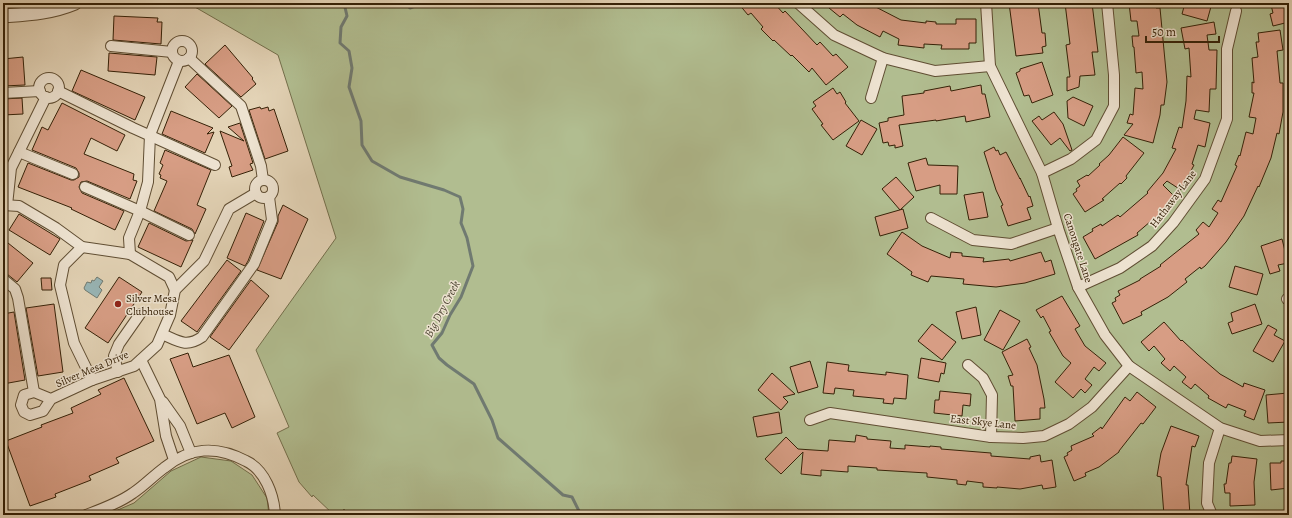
<svg xmlns="http://www.w3.org/2000/svg" width="1292" height="518" font-family="Alegreya,serif">
<rect width="100%" height="100%" fill="#e3d3b6"/>
<filter id="stains"><feTurbulence type="fractalNoise" baseFrequency=".005" numOctaves="4"/><feColorMatrix values="0 0 0 0 .2 0 0 0 0 .09 0 0 0 0 .02 0 0 0 .5 -.17"/></filter>
<radialGradient id="worn" r=".72"><stop offset=".6" stop-color="#630" stop-opacity="0"/><stop offset="1" stop-color="#630" stop-opacity=".3"/></radialGradient>
<g fill="#b1bd90" stroke="#736f4c">
<polygon points="188,3 1289,3 1289,515 350,515 344,509 338,515 334,515 313,495 312,497 299,482 277,433 289,427 256,350 336,238 278,55"/>
<polygon points="201,457 231,461 252,475 267,498 269,515 106,515 134,503 171,471"/>
</g>
<polygon fill="#98b6b7" stroke="#707a71" points="97,277 103,281 99,287 102,290 97,298 85,290 84,288 87,282 91,283 92,280 94,281"/>
<g fill="none" stroke-linecap="round" stroke-linejoin="round">
<g stroke="#707a71" stroke-width="3">
<polyline points="344,3 347,16 341,27 340,43 349,51 352,68 349,87 361,121 362,145 372,161 400,177 444,190 460,197 463,209 461,223 467,238 473,266 461,297 450,315 442,333 432,345 439,358 447,365 474,384 492,420 498,438 563,495 572,497 581,515"/>
<polyline points="405,3 410,8 415,6 415,3"/>
</g>
</g>
<g fill="#d79d84" stroke="#352107">
<polygon points="738,3 774,3 783,13 785,11 817,45 820,42 833,56 836,54 848,67 826,85 812,68 809,72 792,55 791,56 774,40 773,41 761,29 763,27 751,13 748,15"/>
<polygon points="823,3 868,3 901,20 926,23 926,21 936,22 936,24 956,24 956,19 976,19 976,43 969,43 969,49 941,49 942,45 924,44 924,48 898,45 899,39 883,31 880,37 857,25 843,14 840,17"/>
<polygon points="1009,3 1038,3 1042,33 1045,33 1046,46 1042,47 1043,53 1016,56"/>
<polygon points="1065,3 1092,3 1098,52 1092,52 1095,75 1080,76 1079,87 1067,91 1067,77 1070,77 1066,45 1070,44"/>
<polygon points="1129,3 1155,3 1156,8 1160,8 1167,82 1164,105 1161,105 1160,115 1153,143 1124,135 1133,124 1127,123 1130,114 1133,115 1135,88 1143,89 1142,72 1136,73 1134,47 1133,47 1132,36 1139,36 1137,21 1131,21"/>
<polygon points="1185,3 1212,3 1207,21 1182,14"/>
<polygon points="1280,3 1289,3 1289,22 1273,26 1270,14 1273,13 1271,5"/>
<polygon points="114,16 158,18 157,22 162,22 161,44 113,40"/>
<polygon points="1214,22 1216,34 1207,35 1209,50 1217,50 1216,89 1210,89 1209,112 1196,110 1194,119 1210,123 1205,147 1198,145 1192,164 1194,165 1181,190 1167,181 1163,185 1175,197 1160,216 1152,223 1151,221 1137,233 1138,235 1095,259 1083,237 1093,231 1092,229 1101,224 1102,226 1118,215 1120,217 1148,193 1147,192 1163,173 1176,149 1172,148 1179,127 1182,128 1186,101 1187,76 1191,77 1189,48 1185,49 1181,28"/>
<polygon points="1280,30 1283,50 1277,51 1280,83 1283,83 1283,112 1279,134 1277,133 1271,158 1259,187 1258,186 1244,216 1226,242 1205,266 1201,269 1200,267 1185,279 1187,282 1168,297 1141,312 1142,315 1123,324 1112,303 1116,301 1115,298 1120,295 1118,291 1140,280 1140,279 1161,266 1160,265 1199,234 1196,230 1203,222 1209,227 1218,213 1212,209 1218,200 1221,202 1237,166 1235,165 1239,155 1240,156 1246,132 1253,134 1256,118 1249,117 1254,93 1252,93 1252,82 1254,83 1252,58 1258,57 1256,42 1259,42 1258,33"/>
<polygon points="225,45 253,78 252,79 256,84 241,97 205,64"/>
<polygon points="109,53 157,57 155,75 108,71"/>
<polygon points="23,57 25,85 3,86 3,59"/>
<polygon points="1042,62 1053,95 1032,103 1029,95 1024,96 1016,73 1020,71 1020,69"/>
<polygon points="81,70 145,97 135,120 72,91"/>
<polygon points="197,74 232,106 219,118 185,87"/>
<polygon points="981,85 982,94 985,94 990,117 966,122 965,116 936,121 936,120 899,125 903,146 895,148 895,145 889,146 888,142 883,143 879,123 888,121 888,118 904,115 902,96 924,93 924,91 950,86 951,91"/>
<polygon points="833,88 837,94 840,92 846,102 845,103 859,121 833,140 821,125 823,124 812,109 816,106 813,102"/>
<polygon points="1073,97 1093,106 1084,126 1068,118 1067,101"/>
<polygon points="22,98 23,114 3,115 3,99"/>
<polygon points="62,103 125,135 117,151 91,138 84,154 134,174 133,180 137,181 130,199 87,181 81,182 79,187 82,193 124,211 115,230 71,209 72,208 18,187 28,163 71,180 74,180 79,177 79,173 76,168 32,150 42,127 48,130"/>
<polygon points="260,107 261,109 268,107 269,111 274,109 288,151 265,159 249,110"/>
<polygon points="171,111 213,128 207,134 214,132 205,153 162,134"/>
<polygon points="1054,112 1063,124 1072,150 1070,151 1060,138 1051,145 1032,121 1039,116 1042,120"/>
<polygon points="861,120 877,129 862,155 846,146"/>
<polygon points="240,123 253,163 250,164 253,170 232,177 229,167 232,166 220,131 244,141 228,127"/>
<polygon points="1123,137 1144,153 1126,176 1127,178 1121,184 1120,183 1102,199 1104,200 1085,212 1073,194 1077,191 1076,189 1080,186 1077,181 1087,175 1088,176 1100,165 1099,164 1109,155"/>
<polygon points="994,147 996,151 998,150 1000,155 1006,152 1020,179 1020,178 1029,197 1030,196 1033,206 1027,208 1031,219 1008,226 1001,206 1003,205 996,190 984,152"/>
<polygon points="165,150 211,170 197,205 206,209 195,234 192,229 154,211 167,181 160,178 161,175 159,174 163,165 160,163"/>
<polygon points="926,158 928,165 958,166 957,194 940,194 940,185 916,191 908,163"/>
<polygon points="896,177 914,197 900,210 882,189"/>
<polygon points="983,192 988,217 969,220 964,195"/>
<polygon points="283,205 308,219 281,279 257,270 278,222 278,216"/>
<polygon points="903,209 908,228 880,236 875,217"/>
<polygon points="246,213 264,221 248,261 245,266 227,258"/>
<polygon points="19,214 60,239 50,255 9,230"/>
<polygon points="149,223 186,241 193,240 181,267 138,247"/>
<polygon points="902,232 922,246 950,258 951,252 962,253 962,256 984,258 983,262 1009,259 1010,261 1041,252 1045,262 1051,260 1055,274 1025,283 996,287 963,284 964,279 931,276 928,282 911,275 912,272 887,254"/>
<polygon points="3,239 33,263 17,282 7,274 3,273"/>
<polygon points="1282,239 1288,263 1278,265 1280,271 1270,274 1261,246"/>
<polygon points="227,260 241,271 197,332 181,321"/>
<polygon points="1235,266 1263,274 1257,295 1229,287"/>
<polygon points="119,277 142,292 108,343 85,328"/>
<polygon points="41,278 51,278 52,290 42,290"/>
<polygon points="251,280 269,296 229,350 210,337"/>
<polygon points="1062,296 1080,326 1075,329 1085,346 1106,363 1099,371 1094,367 1085,379 1092,385 1085,393 1081,389 1073,398 1055,382 1071,363 1063,356 1049,332 1051,331 1043,316 1041,318 1036,310"/>
<polygon points="54,304 63,372 38,376 26,308"/>
<polygon points="1255,304 1262,324 1232,334 1228,323 1233,321 1231,313"/>
<polygon points="976,307 981,335 962,339 956,312"/>
<polygon points="1000,310 1020,321 1003,350 984,340"/>
<polygon points="14,312 25,380 3,384 3,314"/>
<polygon points="1164,322 1181,341 1182,340 1198,355 1220,374 1243,387 1244,383 1265,390 1254,420 1244,416 1246,411 1228,404 1226,408 1208,398 1209,396 1195,384 1191,389 1182,382 1186,377 1174,366 1170,371 1161,363 1165,359 1154,346 1149,351 1141,342"/>
<polygon points="932,324 956,342 942,360 918,341"/>
<polygon points="1268,325 1277,330 1274,335 1285,341 1273,362 1253,351"/>
<polygon points="1027,339 1031,347 1029,348 1037,365 1044,399 1045,408 1040,408 1040,419 1015,421 1013,386 1011,386 1008,376 1013,375 1002,352"/>
<polygon points="188,353 193,367 229,355 255,417 232,428 225,413 197,424 170,359"/>
<polygon points="921,358 946,363 944,374 941,373 939,382 918,378"/>
<polygon points="810,361 818,387 798,393 790,367"/>
<polygon points="827,362 849,365 848,371 886,375 886,372 908,375 906,399 894,398 893,404 883,403 884,399 853,396 854,390 835,388 834,394 823,393"/>
<polygon points="772,373 795,394 783,397 788,402 781,410 758,390"/>
<polygon points="124,378 154,441 116,458 119,463 89,476 91,480 55,494 56,497 30,506 6,441 42,427 41,425 73,413 71,408 101,394 98,390"/>
<polygon points="940,391 971,394 970,406 963,405 962,416 934,413 935,400 939,400"/>
<polygon points="1137,392 1156,407 1143,424 1141,423 1119,451 1119,452 1099,467 1085,473 1086,476 1074,481 1064,457 1068,455 1067,453 1072,450 1071,446 1094,436 1092,434 1101,427 1102,429 1125,397 1130,401"/>
<polygon points="1288,393 1289,422 1268,423 1266,395"/>
<polygon points="779,412 782,433 757,437 753,417"/>
<polygon points="1171,426 1199,436 1195,447 1192,446 1186,485 1188,485 1190,515 1164,515 1161,477 1157,476 1161,453"/>
<polygon points="856,435 867,437 867,439 891,441 890,448 905,449 905,445 930,447 930,446 941,447 941,449 991,453 991,456 1030,459 1030,457 1040,455 1041,462 1052,460 1056,487 1043,489 1042,485 1020,489 997,487 997,488 983,487 983,483 967,481 966,485 957,484 957,480 927,477 927,473 877,470 877,468 848,466 848,472 821,470 821,476 801,474 803,452 781,474 765,459 786,437 798,449 828,451 829,440 855,442"/>
<polygon points="1232,456 1257,459 1254,482 1255,505 1230,506 1230,493 1225,493 1224,484 1226,484 1229,463 1231,463"/>
<polygon points="1281,461 1289,461 1289,488 1271,490 1270,463 1281,463"/>
</g>
<g fill="none" stroke-linecap="round" stroke-linejoin="round">
<defs>
<g id="minor">
<polyline points="798,3 834,35 883,58 935,71 990,66"/>
<polyline points="986,3 990,66 1042,173 1058,228 1078,287 1105,335 1129,366 1220,428 1260,441 1289,440"/>
<circle cx="182" cy="51" r="10"/>
<polyline points="111,46 172,52"/>
<polyline points="189,58 241,106 261,166 263,180"/>
<circle cx="49" cy="88" r="10"/>
<polyline points="58,91 133,128 215,165"/>
<polyline points="3,93 40,91"/>
<polyline points="871,98 883,58"/>
<polyline points="19,152 73,174"/>
<polyline points="1042,173 1071,159 1096,140 1114,106 1114,75 1107,3"/>
<circle cx="264" cy="189" r="9"/>
<polyline points="85,187 140,211 189,235"/>
<polyline points="3,205 19,206 56,228 82,247 130,254 169,277 175,290"/>
<polyline points="7,205 11,168 46,97"/>
<polyline points="931,218 973,240 1011,244 1058,228"/>
<polyline points="82,247 64,265 60,285 74,343 92,380"/>
<polyline points="130,254 129,238 140,211 148,182 150,135 179,61"/>
<polyline points="3,279 15,289 18,298 34,392"/>
<polyline points="1078,287 1120,268 1152,246 1173,223 1205,179 1227,119 1227,49 1236,11"/>
<polyline points="1287,299 1289,299"/>
<path d="M162 334C178 341 186 348 202 337L254 264 272 220 269 197"/>
<polyline points="141,360 160,399 166,436 174,460"/>
<polyline points="968,365 983,378 992,395 991,437"/>
<polyline points="118,372 114,356 119,344 140,314"/>
<polyline points="51,399 34,392 24,395 21,405 24,412 30,415 43,411 51,399 92,380 134,366 157,345 170,315 175,290 204,261 229,209 256,193"/>
<polyline points="163,402 180,426 191,453"/>
<polyline points="810,420 830,413 991,437 1023,438 1044,436 1069,424 1092,407 1129,366"/>
<path d="M86 515C102 509 119 503 133 493 144 486 153 476 164 468 190 447 216 445 246 461 265 470 274 495 275 515"/>
<polyline points="1212,515 1207,503 1209,463 1220,428"/>
</g>
<path id="tertiary" d="M3 16C29 14 51 13 75 3"/>
</defs>
<use href="#minor" stroke="#604e33" stroke-width="12"/>
<use href="#tertiary" stroke="#604e33" stroke-width="15"/>
<use href="#minor" stroke="#ede2d0" stroke-width="10"/>
<use href="#tertiary" stroke="#ede2d0" stroke-width="13"/>
</g>
<circle fill="#8f2418" stroke="#ede2d0" stroke-width="1.5" cx="118" cy="304" r="4"/>
<g text-anchor="middle" dominant-baseline="central" stroke-width="3" stroke-linejoin="round" paint-order="stroke">
<g font-size="11" fill="#352107" stroke="#ede2d0">
<text transform="translate(1173 199) rotate(-53)">Hathaway Lane</text>
<text transform="translate(1078 248) rotate(72)">Canongate Lane</text>
<text transform="translate(92 369) rotate(-23)">Silver Mesa Drive</text>
<text transform="translate(983 422) rotate(6)">East Skye Lane</text>
</g>
<g font-size="11" fill="#352107" stroke="#ede2d0" text-anchor="start">
<text x="126" y="298">Silver Mesa<tspan x="126" dy="13">Clubhouse</tspan></text>
</g>
<g font-size="12" font-style="italic" fill="#4e4633" stroke="#ede2d0">
<text transform="translate(442 309) rotate(-62)">Big Dry Creek</text>
</g>
</g>
<rect width="1292" height="518" fill="none" stroke="#e3d3b6" stroke-width="16"/>
<rect x="4" y="4" width="1284" height="510" fill="none" stroke="#352107" stroke-width="2"/>
<rect x="8" y="8" width="1276" height="502" fill="none" stroke="#352107"/>
<path d="M1146 36v6h73v-6" fill="none" stroke="#352107" stroke-width="2"/>
<text x="1152" y="36" font-size="12" fill="#352107" stroke="#ede2d0" stroke-width="3" paint-order="stroke">50 m</text>
<rect width="100%" height="100%" filter="url(#stains)"/>
<rect width="100%" height="100%" fill="url(#worn)"/>
</svg>
